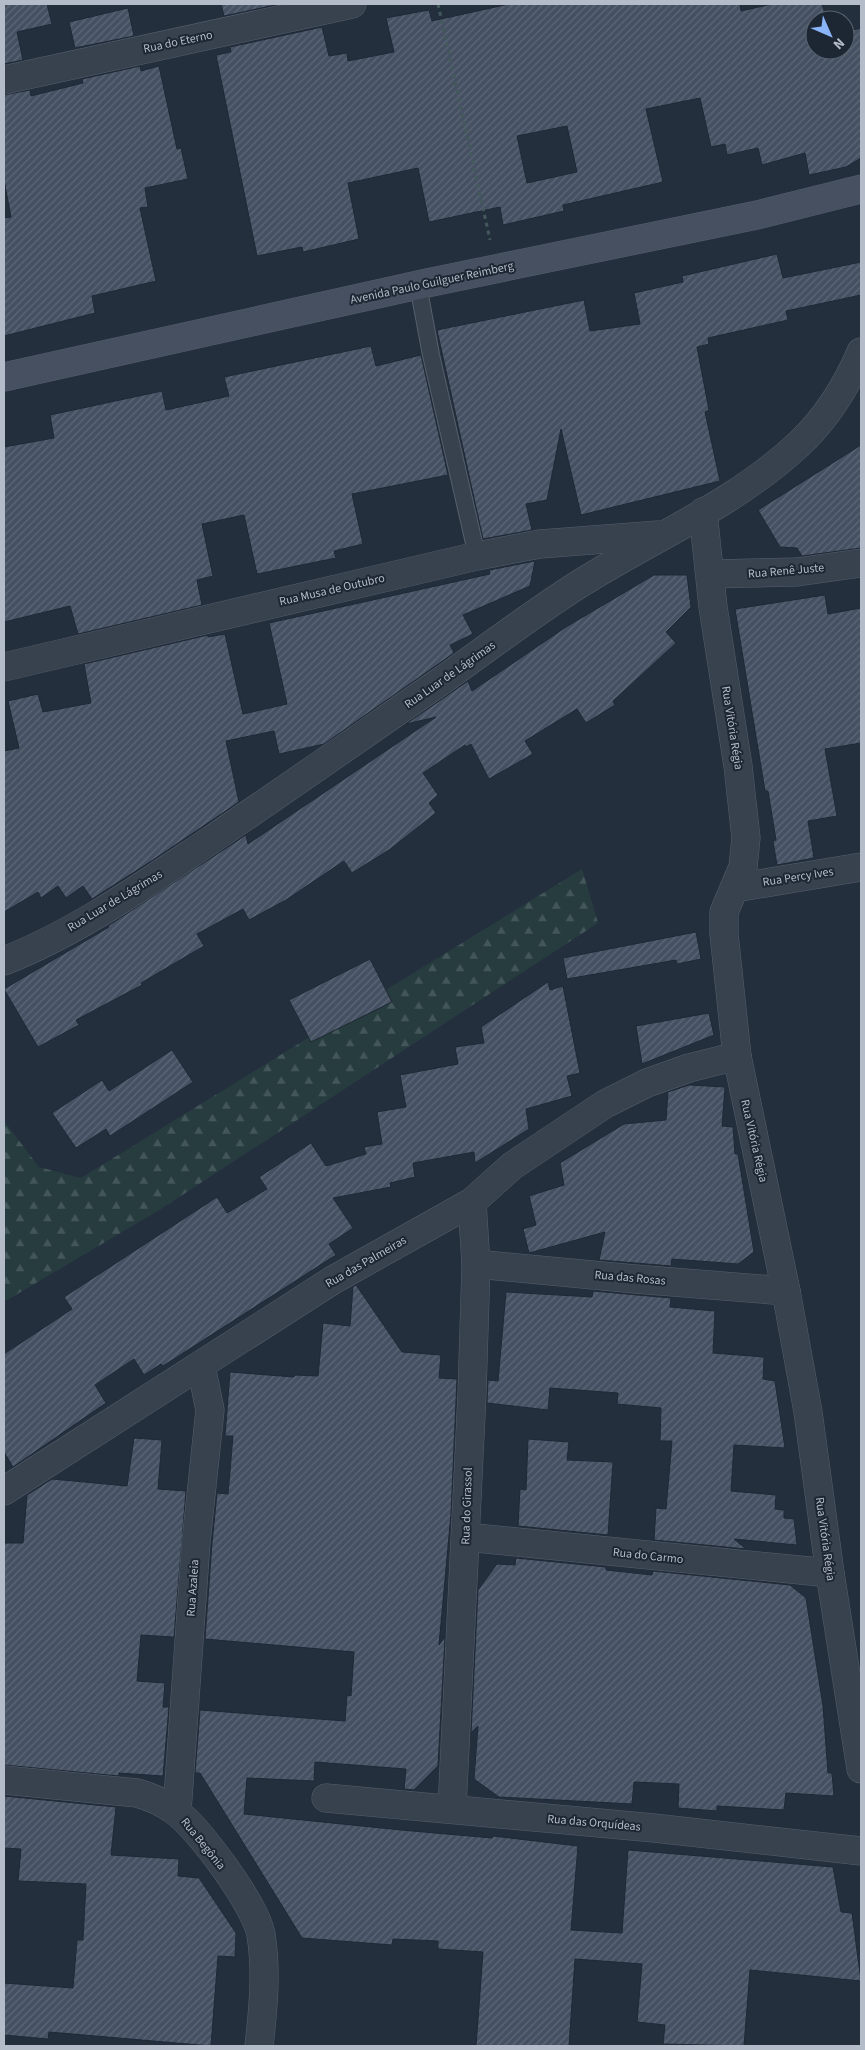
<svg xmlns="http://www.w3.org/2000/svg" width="865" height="2050" font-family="'Source Sans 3',sans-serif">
<defs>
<pattern id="forest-firs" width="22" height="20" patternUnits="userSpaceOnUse" patternTransform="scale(1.25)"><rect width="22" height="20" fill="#263c3f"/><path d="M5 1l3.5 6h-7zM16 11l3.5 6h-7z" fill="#435659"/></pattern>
<pattern id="building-hatch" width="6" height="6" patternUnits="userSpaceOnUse" patternTransform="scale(1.25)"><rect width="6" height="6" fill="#455162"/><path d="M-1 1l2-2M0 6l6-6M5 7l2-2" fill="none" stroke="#5d6877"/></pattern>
</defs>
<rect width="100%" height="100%" fill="#242f3e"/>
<polygon fill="url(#forest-firs)" points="582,869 598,923 161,1209 4,1302 4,1121 39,1167 81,1178"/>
<g fill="url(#building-hatch)" stroke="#1f2835" fill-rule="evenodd">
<polygon points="4,4 47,4 52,24 17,32 23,60 4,64"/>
<polygon points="221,4 280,4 224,16"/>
<path d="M509 4H740L741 11 772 4H822L827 20H815V50H845V32L861 28V158L846 167 809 175 805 153 762 165 758 148 727 155 725 144 711 147 700 98 646 109 663 182 563 205 564 211 503 225 500 207 429 222 418 168 348 183 359 239 303 252 302 247 257 256 216 55 231 52 230 47 322 27 329 56 347 53 348 61 394 52 386 18 429 10 432 21ZM567 126 577 172 527 183 517 136Z"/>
<polygon points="128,8 134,36 75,48 69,22"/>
<polygon points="140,66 141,71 159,66 177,149 181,148 188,179 145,188 148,207 140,208 156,281 92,296 95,313 4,336 4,218 11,217 4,180 4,95 30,90 31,96 83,83 82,79"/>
<polygon points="777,254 783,278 861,262 861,295 786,311 788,320 708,338 709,344 697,347 709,410 705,412 720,481 581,515 561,429 547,500 526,504 532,530 483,539 437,330 584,300 590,331 640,324 634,293 683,282 682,276"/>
<polygon points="371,346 376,366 421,355 448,475 352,494 363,544 334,551 336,558 257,574 244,515 202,524 213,576 197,580 202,605 78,634 70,606 4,622 4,447 54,438 50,415 162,391 166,410 229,396 224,377"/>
<polygon points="861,445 861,548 802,556 797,548 780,547 758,510"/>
<polygon points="535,561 530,586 463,615 473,634 450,645 454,653 324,744 279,754 274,731 226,741 239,802 153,860 92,899 83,886 66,898 58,886 41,898 38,892 4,912 4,751 19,748 8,701 38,694 43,712 91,703 84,664 208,635 208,637 225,634 243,714 287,704 269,623 490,574 489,570"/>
<polygon points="654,575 687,575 691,607 666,632 676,643 613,701 615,705 586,723 577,709 525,741 533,754 489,779 471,744 466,747 465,745 423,773 438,795 429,803 436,813 389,850 352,873 344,861 286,900 249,920 243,909 197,934 204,946 141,983 142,985 76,1020 79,1025 38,1047 4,989 109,927 108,926 246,835 248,844 436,717 406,724 468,681 472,691 566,627"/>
<polygon points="825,595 828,614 861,608 861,743 825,749 837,816 808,821 814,858 777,865 773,841 776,840 768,791 765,791 735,609"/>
<polygon points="696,932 701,959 677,964 676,960 567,979 563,958"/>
<polygon points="370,959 392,1002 311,1042 289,1000"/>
<polygon points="548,982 550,990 563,986 580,1073 567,1076 572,1096 526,1109 529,1129 475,1163 474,1152 413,1163 415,1177 390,1183 391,1187 333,1198 353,1228 329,1244 336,1255 163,1366 161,1364 144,1375 134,1359 95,1385 106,1403 13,1467 4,1452 4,1354 72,1309 64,1297 217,1197 227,1213 267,1189 259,1177 311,1143 326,1166 366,1154 364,1147 382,1144 377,1112 406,1107 400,1075 458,1064 455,1047 484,1043 481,1027"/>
<polygon points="709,1013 714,1035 642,1064 636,1026"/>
<polygon points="172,1050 193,1082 110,1136 106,1129 76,1148 52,1113 102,1080 109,1091"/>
<polygon points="689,1085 725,1087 722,1126 733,1127 735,1154 738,1154 754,1252 738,1264 672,1259 671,1266 599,1260 605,1232 529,1253 523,1229 536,1225 529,1196 564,1185 560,1163 624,1124 666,1120 668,1092"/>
<polygon points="356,1285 402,1352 441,1355 439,1378 457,1379 451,1514 439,1645 445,1637 438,1766 414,1790 404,1789 406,1769 315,1762 314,1781 247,1778 244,1814 401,1830 492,1838 493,1836 578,1846 571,1930 622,1933 628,1850 833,1867 841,1912 852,1913 861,1981 750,1970 744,2046 663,2044 665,2025 637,2022 642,1964 575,1959 569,2046 476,2046 483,1952 438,1949 438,1941 393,1939 392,1945 302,1938 200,1773 195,1773 200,1710 345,1721 347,1695 351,1696 354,1652 205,1639 212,1543 217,1493 228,1494 233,1436 225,1436 230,1372 294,1377 294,1375 318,1376 323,1323 350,1326 353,1287"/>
<polygon points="593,1291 671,1298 670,1307 715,1311 713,1353 764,1357 763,1379 775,1381 785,1448 734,1445 731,1491 776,1495 775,1509 784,1510 784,1518 794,1519 797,1545 734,1539 746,1549 654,1540 656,1508 666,1509 672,1441 660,1441 661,1408 617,1404 618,1393 550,1388 548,1410 487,1403 488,1380 498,1381 506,1292 592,1297"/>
<polygon points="134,1438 162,1440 158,1489 186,1491 174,1637 141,1635 137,1681 165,1683 163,1707 169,1707 163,1776 119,1773 119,1776 4,1765 4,1543 23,1543 27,1495 52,1479 127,1486"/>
<polygon points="528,1439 569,1442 567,1460 613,1462 608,1535 518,1526 520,1489 526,1490"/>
<polygon points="516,1558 606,1567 606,1570 652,1575 653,1571 790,1585 806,1598 823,1706 828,1773 832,1773 834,1796 786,1793 784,1810 717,1806 717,1811 678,1808 679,1784 634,1782 632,1804 499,1797 474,1779 478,1726 471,1733 478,1590 497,1564 515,1565"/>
<polygon points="4,1796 116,1807 111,1855 179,1859 178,1876 199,1878 236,1933 235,1957 218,1956 211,2046 49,2032 48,2039 4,2035 4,1983 73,1988 77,1940 83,1940 86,1884 18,1881 21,1849 4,1848"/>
</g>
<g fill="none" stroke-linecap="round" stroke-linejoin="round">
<defs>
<polyline id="lane" points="418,285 431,355 477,556"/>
<g id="street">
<polyline points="4,80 352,4"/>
<polyline points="703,512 713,607 738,766 746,838 743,867 724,912 724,934 737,1056 786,1291 808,1412 830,1573 861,1769"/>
<polyline points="711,574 797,572 861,563"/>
<polyline points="4,667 477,556 540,544 658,535"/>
<polyline points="735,888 861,867"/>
<path d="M4 961C78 932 145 884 211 840 289 787 366 733 444 679 486 649 527 618 570 590 645 541 733 506 799 444 827 418 846 387 861 352"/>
<polyline points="476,1264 635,1279 786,1291"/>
<polyline points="4,1491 333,1280 472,1202 512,1166 605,1104 647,1083 689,1068 737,1056"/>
<polyline points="466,1537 830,1573"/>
<path d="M4 1780 137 1793C151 1797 163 1802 175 1811 199 1828 257 1907 261 1935 267 1971 263 2011 259 2046"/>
<polyline points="326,1798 654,1828 861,1851"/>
<polyline points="452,1809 472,1394 476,1264 472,1202"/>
<polyline points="177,1812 196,1542 210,1410 201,1366"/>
</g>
<polyline id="secondary" points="4,377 427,283 757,215 861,189"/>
</defs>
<use href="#lane" stroke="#565f6c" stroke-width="18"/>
<use href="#street" stroke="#565f6c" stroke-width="29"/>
<use href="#secondary" stroke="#565f6c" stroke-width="29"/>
<polyline stroke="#44595c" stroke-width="3" stroke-dasharray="4 4" stroke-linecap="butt" points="438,4 490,240"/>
<use href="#lane" stroke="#38414e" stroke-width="16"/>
<use href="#street" stroke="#38414e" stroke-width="28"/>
<use href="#secondary" stroke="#465061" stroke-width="28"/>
</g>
<g text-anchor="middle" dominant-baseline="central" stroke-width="4" stroke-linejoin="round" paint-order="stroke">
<g font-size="12" fill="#b4bcc9" stroke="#1d2633">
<text transform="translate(178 42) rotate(-12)">Rua do Eterno</text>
<text transform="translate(432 283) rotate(-12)">Avenida Paulo Guilguer Reimberg</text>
<text transform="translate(786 571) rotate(-5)">Rua Renê Juste</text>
<text transform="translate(332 590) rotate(-13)">Rua Musa de Outubro</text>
<text transform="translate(450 675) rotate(-35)">Rua Luar de Lágrimas</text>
<text transform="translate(732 728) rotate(81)">Rua Vitória Régia</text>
<text transform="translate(798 877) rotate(-9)">Rua Percy Ives</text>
<text transform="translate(115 901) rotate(-31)">Rua Luar de Lágrimas</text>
<text transform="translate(754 1141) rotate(77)">Rua Vitória Régia</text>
<text transform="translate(366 1262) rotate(-30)">Rua das Palmeiras</text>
<text transform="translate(630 1278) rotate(5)">Rua das Rosas</text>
<text transform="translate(467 1506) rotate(-88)">Rua do Girassol</text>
<text transform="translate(825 1539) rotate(82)">Rua Vitória Régia</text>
<text transform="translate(648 1556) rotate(6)">Rua do Carmo</text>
<text transform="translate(193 1588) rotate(-86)">Rua Azaleia</text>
<text transform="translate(594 1823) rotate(5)">Rua das Orquídeas</text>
<text transform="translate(203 1844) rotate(51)">Rua Begônia</text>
</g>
</g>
<rect width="865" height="2050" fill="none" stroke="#b4bcc9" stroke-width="10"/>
<g transform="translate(830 35) rotate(135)"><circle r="24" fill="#1d2633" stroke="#59626f"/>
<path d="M0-4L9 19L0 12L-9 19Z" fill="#8ab4f8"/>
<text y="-8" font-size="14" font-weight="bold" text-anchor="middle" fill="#b4bcc9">N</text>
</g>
</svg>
